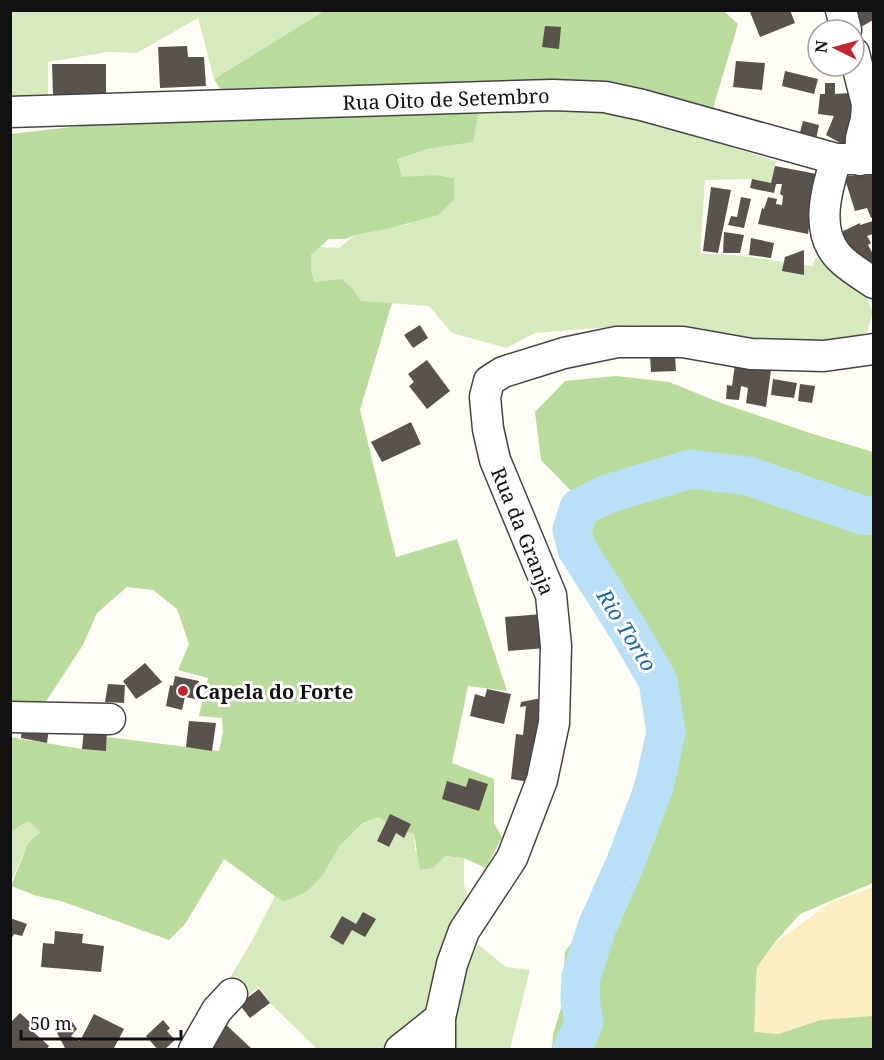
<svg xmlns="http://www.w3.org/2000/svg" width="884" height="1060" font-family="'Noto Serif',serif">
<rect width="100%" height="100%" fill="#fffdf5"/>
<g fill="#d5ebbd">
<polygon points="11,11 324,11 214,79 198,18 137,53 108,52 48,62 48,95 11,100"/>
<polygon points="566,107 628,115 776,161 771,183 752,179 705,180 700,253 742,256 812,266 816,257 866,296 873,313 867,332 841,344 731,341 635,325 535,333 506,348 452,333 429,306 360,301 354,290 314,282 311,268 311,255 320,247 339,248 355,235 409,224 454,178 437,175 402,178 397,158 428,149 472,142 479,110"/>
<polygon points="379,817 392,827 414,834 415,850 433,868 444,856 464,858 464,885 468,897 442,951 431,1003 424,1018 393,1049 317,1049 270,1003 259,987 239,1002 225,986 253,939 275,896 283,902 364,823"/>
<polygon points="29,821 40,832 28,843 11,882 11,831"/>
<polygon points="478,944 506,967 530,970 510,1049 448,1050 454,996"/>
</g>
<g fill="#b9dc9c">
<polygon points="324,11 701,11 725,12 738,24 712,112 222,92 214,79"/>
<polygon points="479,110 473,142 428,149 397,159 402,177 437,175 454,178 454,200 438,215 391,228 355,235 345,239 329,239 311,255 311,268 314,282 342,279 354,290 361,301 392,303 360,410 396,557 457,539 507,691 468,686 452,763 494,779 494,823 502,837 486,868 464,858 445,856 433,868 420,870 414,834 392,827 379,817 363,823 339,847 322,876 306,892 283,902 224,859 185,924 169,940 61,901 37,896 11,886 28,843 40,832 29,821 11,831 10,737 82,749 106,750 107,737 219,751 223,732 222,718 199,716 208,678 178,670 189,644 177,609 153,590 127,587 97,613 83,645 45,703 11,702 11,134 132,120"/>
<polygon points="616,376 669,382 721,403 813,434 873,452 873,883 800,914 776,941 757,967 755,1004 762,1023 778,1034 820,1020 873,1013 873,1049 552,1049 553,1034 562,1005 565,951 587,924 600,892 649,737 653,705 643,669 590,592 562,537 572,492 541,460 535,412 565,381"/>
</g>
<polygon fill="#fbeec1" points="873,887 873,1016 820,1020 778,1034 754,1032 757,967 776,942 831,902"/>
<g fill="none" stroke-linecap="round" stroke-linejoin="round">
<polyline stroke="#b9e0f7" stroke-width="39" points="572,1050 584,1022 580,1000 581,977 597,927 625,864 654,787 666,732 658,681 629,631 577,549 572,530 579,508 607,494 691,469 748,476 862,515 874,516"/>
</g>
<g fill="#5a524d">
<polygon points="754,10 790,10 795,23 760,37 750,12"/>
<polygon points="849,10 872,10 873,20 854,31"/>
<polygon points="545,26 561,27 559,49 542,47"/>
<polygon points="187,46 188,57 204,57 206,86 160,88 158,47"/>
<polygon points="736,61 765,63 762,90 733,87"/>
<polygon points="52,64 106,64 106,94 53,94"/>
<polygon points="785,71 818,79 814,94 782,86"/>
<polygon points="825,83 835,83 835,94 849,93 849,83 858,93 846,146 826,135 834,116 818,114 820,94 825,94"/>
<polygon points="803,121 819,125 816,140 799,136"/>
<polygon points="775,166 817,174 808,234 758,224 762,208 764,209 768,197 777,199 776,204 782,205 783,196 780,194 782,184 776,184 774,193 750,188 752,179 771,183"/>
<polygon points="873,175 873,217 871,218 867,208 855,211 844,176"/>
<polygon points="711,187 731,190 718,253 703,251"/>
<polygon points="741,197 751,199 744,228 728,225 731,216 737,217"/>
<polygon points="873,221 873,234 867,236 871,243 868,245 873,254 873,269 851,255 841,232 860,223 860,225"/>
<polygon points="724,232 744,235 740,253 723,253"/>
<polygon points="751,238 774,243 771,258 749,255"/>
<polygon points="804,250 804,275 782,271 785,257"/>
<polygon points="420,325 428,338 413,348 404,335"/>
<polygon points="675,354 676,371 651,372 650,355"/>
<polygon points="427,360 450,391 427,409 409,386 414,382 408,374"/>
<polygon points="735,364 771,370 766,407 746,403 748,388 741,386 739,400 726,399 727,385 732,386"/>
<polygon points="773,379 797,383 794,398 771,395"/>
<polygon points="800,384 815,386 812,403 798,401"/>
<polygon points="411,422 421,444 382,462 371,442"/>
<polygon points="543,614 546,648 508,651 505,617"/>
<polygon points="145,663 162,682 136,699 123,681"/>
<polygon points="175,676 199,681 195,699 185,697 182,710 166,706 170,685 173,686"/>
<polygon points="108,684 125,685 124,703 105,702"/>
<polygon points="487,689 511,694 504,724 470,716 475,694 485,697"/>
<polygon points="547,697 529,782 511,779 516,734 523,735 526,706 520,707 521,702"/>
<polygon points="189,721 216,723 212,751 186,747"/>
<polygon points="22,726 49,728 47,743 21,738"/>
<polygon points="84,730 107,732 106,751 82,749"/>
<polygon points="469,778 488,784 479,811 442,799 447,781 466,787"/>
<polygon points="390,814 411,824 404,838 396,833 389,847 377,841"/>
<polygon points="363,912 376,919 365,937 352,930 343,945 330,937 342,916 356,924"/>
<polygon points="10,918 27,924 22,936 14,934 10,941"/>
<polygon points="55,931 83,934 82,943 104,946 101,972 41,967 43,943 54,944"/>
<polygon points="259,989 270,1003 250,1018 239,1004"/>
<polygon points="20,1013 32,1024 29,1028 49,1046 46,1050 14,1050 10,1047 10,1023"/>
<polygon points="94,1014 124,1029 113,1050 66,1050 57,1033 71,1020 77,1029 71,1036 80,1041"/>
<polygon points="220,1019 253,1050 209,1050 216,1044 208,1037"/>
<polygon points="163,1020 170,1028 167,1031 175,1040 164,1050 158,1050 146,1036"/>
</g>
<g fill="none" stroke-linecap="round" stroke-linejoin="round">
<defs>
<g id="minor">
<polyline points="841,10 846,30"/>
<polyline points="854,53 867,104 866,119 861,138 860,160"/>
<polyline points="10,112 552,95 605,97 642,105 836,159 874,159"/>
<path d="M836 159C826 191 813 235 843 261 852 269 863 276 874 283"/>
<polyline points="10,717 110,719"/>
<polyline points="194,1050 217,1010 232,994"/>
<polyline points="400,1050 440,1018"/>
<polyline points="440,1050 440,1018 452,964 464,931 512,858 542,780 554,723 556,646 551,595 495,460 488,429 485,397 489,381 503,372 564,353 617,342 683,342 751,354 824,356 874,349"/>
</g>
</defs>
<use href="#minor" stroke="#444" stroke-width="33"/>
<use href="#minor" stroke="#fff" stroke-width="30"/>
</g>
<circle fill="#c4262e" stroke="#fff" stroke-width="2" cx="183" cy="691" r="6"/>
<g text-anchor="middle" dominant-baseline="central" stroke-width="6" stroke-linejoin="round" paint-order="stroke">
<g font-size="20" fill="#111" stroke="#fff">
<text transform="translate(446 99) rotate(-2)">Rua Oito de Setembro</text>
<text transform="translate(523 531) rotate(68)">Rua da Granja</text>
</g>
<g font-size="20" font-weight="bold" fill="#111" stroke="#fff" text-anchor="start">
<text x="195" y="691">Capela do Forte</text>
</g>
<g font-size="21" font-style="italic" fill="#1768a6" stroke="#fff">
<text transform="translate(627 630) rotate(58)">Rio Torto</text>
</g>
</g>
<rect width="884" height="1060" fill="none" stroke="#111111" stroke-width="24"/>
<g transform="translate(836 48) rotate(275)"><circle r="28" fill="#ffffff" stroke="#a0a0a0" stroke-width="1.5"/>
<path d="M0-4.5L10 22L0 15L-10 22Z" fill="#c4262e"/>
<text y="-9" font-size="16" font-weight="bold" text-anchor="middle" fill="#111111">N</text>
</g>
<path d="M21 1030v9h160v-9" fill="none" stroke="#111111" stroke-width="3"/>
<text x="30" y="1030" font-size="18" fill="#111111" stroke="#ffffff" stroke-width="4.5" paint-order="stroke">50 m</text>
</svg>
